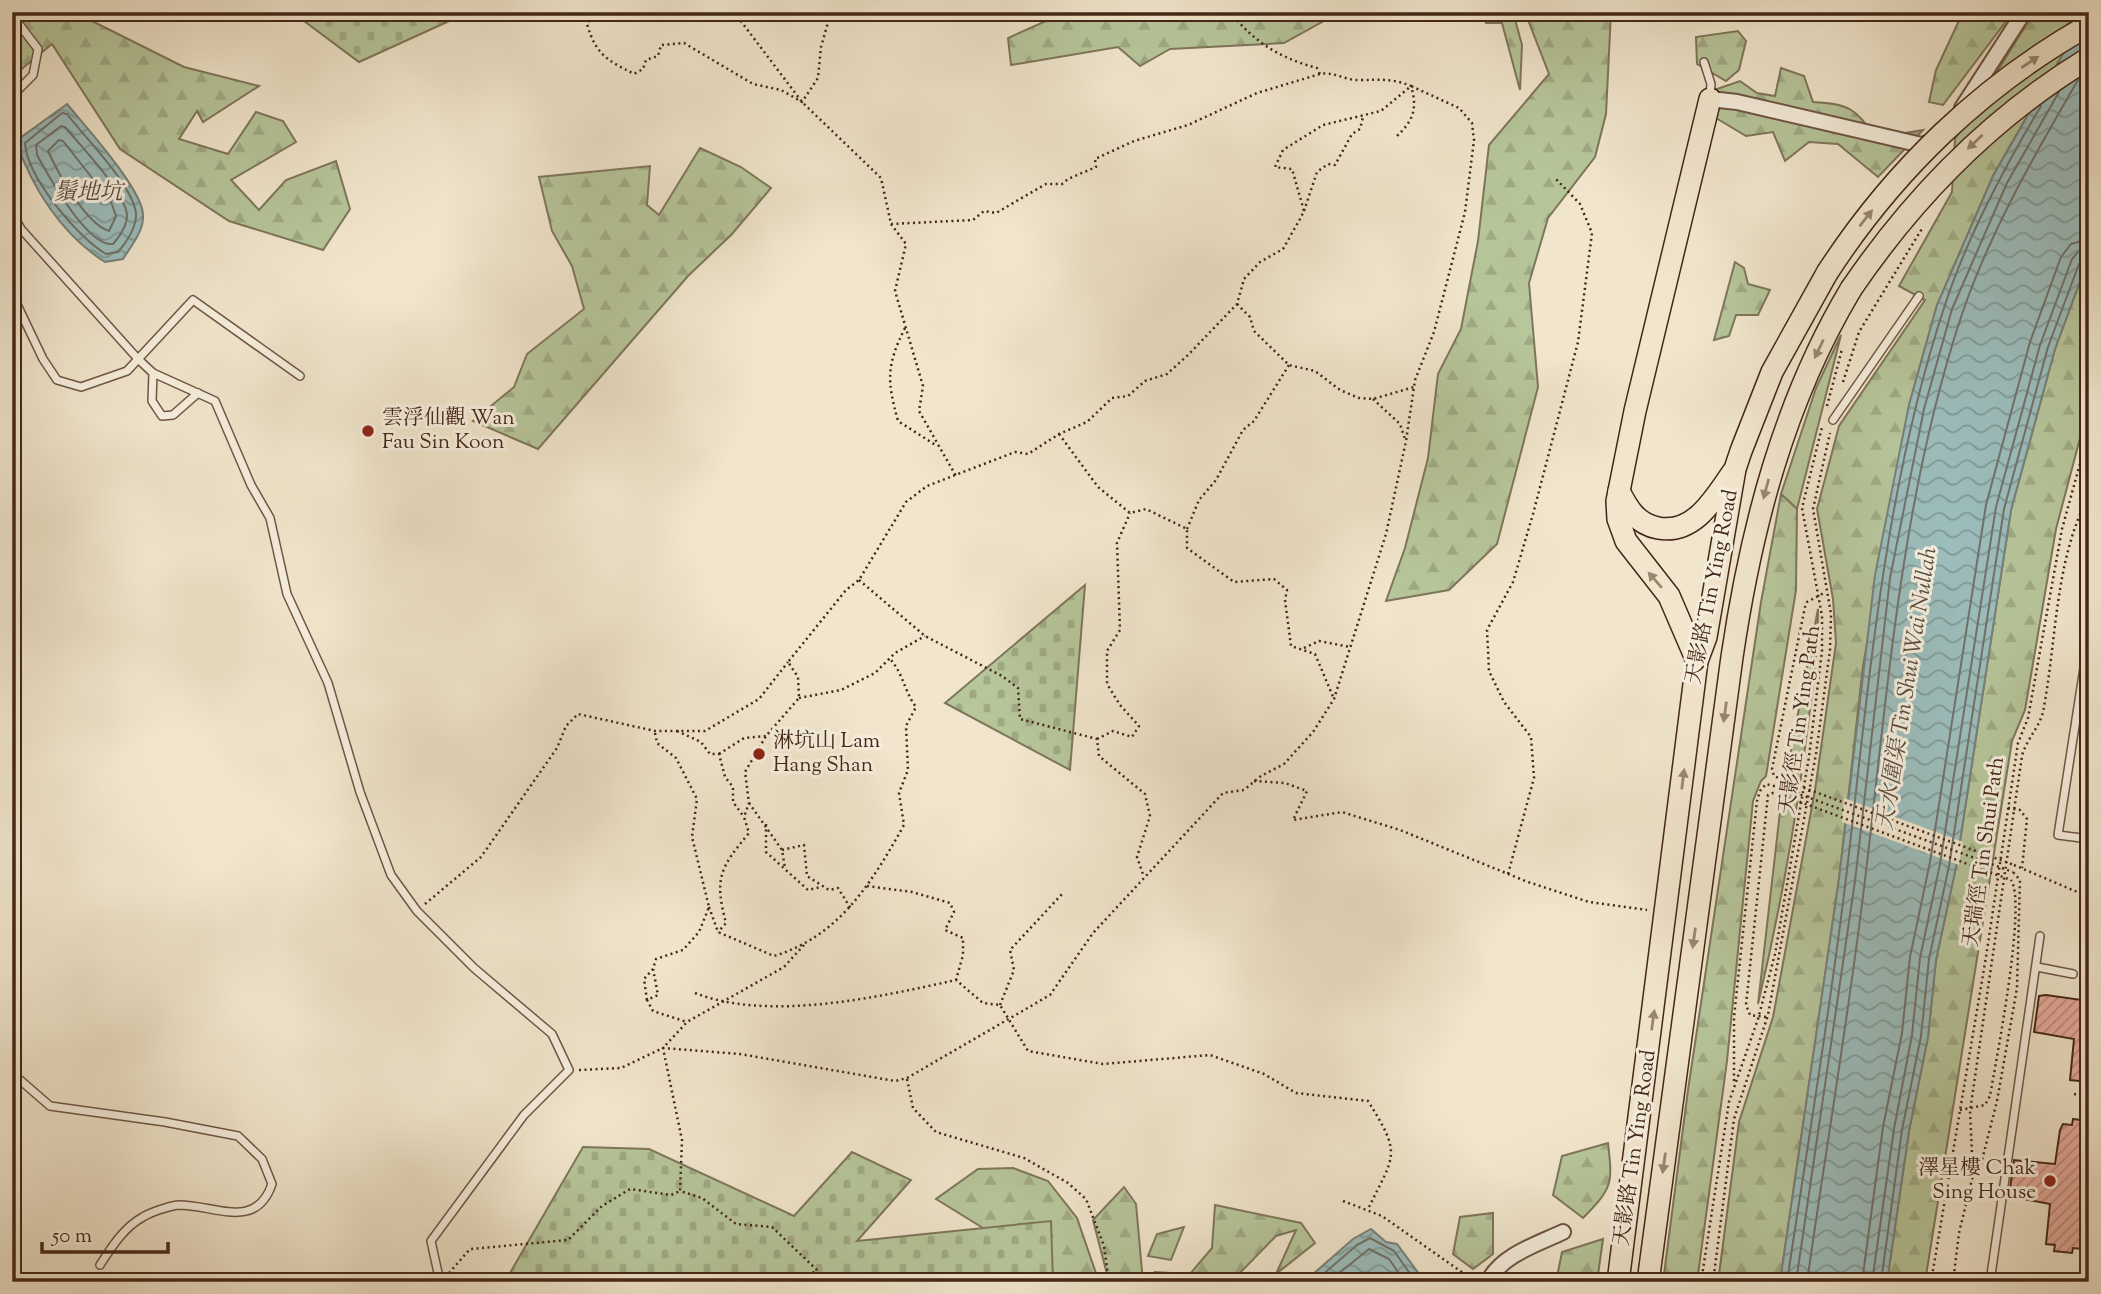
<svg xmlns="http://www.w3.org/2000/svg" width="2101" height="1294" font-family="'Sorts Mill Goudy','Noto Serif SC',serif">
<defs>
<pattern id="forest-firs" width="22" height="20" patternUnits="userSpaceOnUse" patternTransform="scale(1.75)"><rect width="22" height="20" fill="#b7c69b"/><path d="M5 1l3.5 6h-7zM16 11l3.5 6h-7z" fill="#9faa85"/></pattern>
<pattern id="cemetery-stones" width="16" height="16" patternUnits="userSpaceOnUse" patternTransform="scale(1.75)"><rect width="16" height="16" fill="#b7c69b"/><path d="M2 7V4a2 2 0 0 1 4 0v3zM10 15v-3a2 2 0 0 1 4 0v3z" fill="#9faa85"/></pattern>
<pattern id="water-waves" width="16" height="10" patternUnits="userSpaceOnUse" patternTransform="scale(1.75)"><rect width="16" height="10" fill="#9cbebd"/><path d="M0 5q4-4 8 0t8 0" fill="none" stroke="#819a99"/></pattern>
<pattern id="building-hatch" width="6" height="6" patternUnits="userSpaceOnUse" patternTransform="scale(1.75)"><rect width="6" height="6" fill="#e7ac9d"/><path d="M-1 1l2-2M0 6l6-6M5 7l2-2" fill="none" stroke="#bd8c7f"/></pattern>
</defs>
<rect width="100%" height="100%" fill="#f1e6cd"/>
<filter id="stains"><feTurbulence type="fractalNoise" baseFrequency=".00286" numOctaves="4"/><feColorMatrix values="0 0 0 0 .2 0 0 0 0 .09 0 0 0 0 .02 0 0 0 .5 -.17"/></filter>
<radialGradient id="worn" r=".72"><stop offset=".6" stop-color="#630" stop-opacity="0"/><stop offset="1" stop-color="#630" stop-opacity=".3"/></radialGradient>
<polygon fill="#b7c69b" stroke="#7e765a" stroke-width="2" points="1841,335 1797,509 1781,494 1816,388"/>
<g fill="url(#forest-firs)" stroke="#7e765a" stroke-width="2">
<polygon points="12,12 74,12 184,67 259,86 203,122 197,111 179,139 228,154 256,112 283,121 296,142 231,180 259,210 286,180 336,161 350,209 323,250 229,221 120,149 52,44 12,77"/>
<polygon points="1066,12 1340,12 1284,43 1170,49 1140,66 1118,47 1011,65 1008,38"/>
<polygon points="1480,12 1513,12 1522,45 1520,90 1502,23 1486,23"/>
<polygon points="1525,12 1611,12 1606,114 1595,157 1548,218 1529,283 1538,387 1497,544 1449,590 1386,601 1405,548 1428,458 1438,374 1461,329 1478,241 1489,145 1549,74"/>
<polygon points="1963,12 2013,12 1943,105 1929,102 1936,70"/>
<polygon points="2034,12 2087,12 1993,176 1937,305 1909,405 1863,666 1839,879 1780,1282 1718,1282 1739,1122 1773,1017 1815,790 1836,643 1833,599 1817,509 1839,426 1925,300 1899,286 1952,192 1955,139"/>
<polygon points="1738,31 1746,41 1739,70 1726,81 1697,64 1696,37"/>
<path d="M1781 68 1804 76 1813 102C1849 104 1856 108 1875 138L1923 130 1878 177 1838 144 1809 142 1785 161 1773 132 1746 136 1716 118 1717 89 1740 81 1757 93 1775 96Z"/>
<polygon points="700,148 741,167 771,188 732,234 688,276 538,449 473,421 514,387 527,354 584,309 572,266 552,231 539,177 650,166 647,205 659,215"/>
<polygon points="2089,257 2089,404 2056,529 2025,710 2012,741 1925,1282 1887,1282 1909,1131 1928,1037 1936,960 1956,867 2011,510 2055,349"/>
<polygon points="1735,262 1744,268 1748,284 1770,290 1758,315 1736,315 1729,336 1714,340"/>
<polygon points="1781,494 1797,509 1796,590 1766,776 1761,781 1753,801 1727,1061 1697,1282 1663,1282 1688,1090 1761,602"/>
<path d="M1818 609C1818 656 1811 701 1805 747 1794 833 1778 919 1758 1004L1781 803Z"/>
<path d="M1608 1143C1613 1185 1612 1188 1583 1218L1553 1195 1562 1156Z"/>
<polygon points="1013,1168 1048,1181 1077,1218 1099,1282 1041,1282 1004,1241 936,1199 978,1169"/>
<polygon points="1124,1187 1136,1204 1143,1282 1109,1282 1093,1220"/>
<polygon points="1215,1205 1301,1223 1315,1243 1276,1274 1296,1230 1276,1236 1231,1282 1158,1282 1155,1272 1190,1274 1212,1248"/>
<polygon points="1493,1213 1493,1254 1473,1269 1453,1254 1460,1217"/>
<polygon points="1184,1227 1171,1260 1148,1256 1157,1234"/>
<polygon points="1603,1239 1597,1282 1556,1282 1562,1252"/>
</g>
<g fill="url(#cemetery-stones)" stroke="#7e765a" stroke-width="2">
<polygon points="292,12 469,12 359,62"/>
<polygon points="1085,585 1070,770 945,703"/>
<polygon points="583,1147 649,1149 794,1216 852,1152 911,1180 857,1241 1051,1221 1053,1282 523,1282 510,1273"/>
</g>
<g fill="url(#water-waves)" stroke="#79817b" stroke-width="2">
<polygon points="2087,12 2089,257 2055,349 2011,510 1956,867 1936,960 1928,1037 1909,1131 1887,1282 1780,1282 1839,879 1875,575 1909,405 1937,305 1993,176"/>
<path d="M67 104C85 126 143 190 143 215 144 231 131 246 123 259L105 262C62 235 32 188 16 141Z"/>
<polygon points="1371,1229 1386,1242 1397,1244 1425,1282 1304,1282 1353,1239"/>
</g>
<polygon fill="#f1e6cd" points="1844,798 1963,842 1959,865 1842,822"/>
<g fill="none" stroke-linecap="round" stroke-linejoin="round">
<g stroke="#70726a" stroke-width="2">
<path d="M62 113 67 114C85 138 132 184 136 213 137 227 126 243 118 252L106 254C77 237 27 177 25 143Z"/>
<path d="M61 126 65 127C80 145 127 194 127 216 127 226 119 237 113 244 87 247 48 175 37 155L36 145Z"/>
<path d="M59 140 63 141 111 202 116 216 109 231C86 224 58 173 48 151Z"/>
<polyline points="1314,1282 1357,1245 1370,1238 1394,1251 1416,1282"/>
<polyline points="1328,1282 1369,1249 1389,1259 1405,1282"/>
<path d="M1787 1282C1807 1147 1830 1013 1846 878 1869 687 1883 493 1944 308 1966 239 2004 168 2041 106"/>
<polyline points="1796,1282 1855,881 1890,578 1924,409 1952,309 2007,183 2059,92"/>
<path d="M1807 1282C1826 1148 1849 1014 1865 880 1888 690 1901 497 1962 314 1990 232 2035 154 2078 80"/>
<polyline points="1862,1282 1883,1127 1902,1033 1910,957 1930,862 1986,505 2030,342 2061,257 2071,244 2089,239"/>
<polyline points="1872,1282 1894,1129 1912,1035 1920,958 1940,864 1996,507 2040,345 2072,259 2078,252 2089,250"/>
<polyline points="1881,1282 1902,1130 1921,1036 1929,959 1949,866 2004,509 2048,347 2079,264 2089,259"/>
</g>
</g>
<g fill="url(#building-hatch)" stroke="#442618" stroke-width="2">
<polygon points="2046,995 2089,1001 2089,1082 2070,1080 2074,1039 2034,1032 2039,996"/>
<polygon points="2073,1119 2089,1121 2089,1205 2082,1249 2073,1248 2072,1253 2054,1251 2055,1245 2046,1244 2050,1204 2009,1196 2014,1160 2055,1164 2060,1130 2063,1124 2072,1125"/>
</g>
<g fill="none" stroke-linecap="round" stroke-linejoin="round">
<defs>
<g id="service">
<polyline points="12,15 38,49 33,75 12,96"/>
<polyline points="1704,62 1711,84 1710,95"/>
<polyline points="12,213 21,229 138,359 153,373 215,401 251,485 270,518 287,594 328,683 360,792 391,875 417,911 474,968 552,1034 569,1070 524,1115 431,1241 440,1282"/>
<polyline points="12,294 43,359 57,380 81,387 127,371 193,300 300,376"/>
<polyline points="153,373 152,401 162,416 173,415 198,393"/>
<polyline points="1833,420 1919,296"/>
<polyline points="2089,636 2058,835 2089,839"/>
<polyline points="2037,967 2073,974"/>
<path d="M12 1073 50 1106 165 1122 238 1136 262 1159 272 1184C256 1231 215 1205 179 1205 169 1206 151 1212 143 1217 124 1227 111 1248 100 1265"/>
<polyline points="1990,1282 2040,936"/>
</g>
<g id="minor">
<polyline points="1710,99 1737,102 1913,143 1922,145 1933,141"/>
<polyline points="1962,108 2024,12"/>
<path d="M1488 1282C1501 1255 1538 1244 1563 1232"/>
</g>
<g id="primary">
<path d="M1619 491C1628 509 1637 524 1658 528 1695 535 1715 497 1733 472"/>
<polyline points="1697,661 1669,596 1626,541 1618,519 1617,501 1635,411 1710,99"/>
<polyline points="1618,1282 1697,661 1706,637 1735,469 1741,451 1772,372 1827,273"/>
<path d="M1648 1282 1732 657C1751 528 1784 401 1851 289"/>
</g>
</defs>
<use href="#service" stroke="#6f5645" stroke-width="10"/>
<use href="#minor" stroke="#6f5645" stroke-width="18"/>
<use href="#primary" stroke="#442618" stroke-width="24"/>
<g stroke="#442618" stroke-width="2.5" stroke-dasharray="2 3.5" stroke-linecap="butt">
<path d="M597 12 587 24C596 55 607 60 634 74L643 69 646 60 658 56 661 45 684 43 753 84 781 90 802 102 818 78 821 47 831 12"/>
<polyline points="734,12 802,102 881,178 891,224 906,244 895,291 923,386 919,411 956,476"/>
<path d="M1230 12C1255 43 1280 58 1317 68L1320 74"/>
<polyline points="1304,211 1317,172 1328,164 1335,165 1352,134 1360,129 1363,117"/>
<path d="M891 224 973 220 984 211 996 213 1046 184H1062L1068 179 1096 167 1095 159 1134 141 1188 125 1257 93 1320 74C1334 71 1346 81 1360 80 1380 80 1392 78 1411 86 1418 109 1413 121 1396 137"/>
<polyline points="1237,304 1250,317 1254,331 1289,365 1315,371 1340,390 1359,398 1373,399 1414,387"/>
<path d="M905 328C886 366 887 381 898 421L937 446"/>
<polyline points="1843,382 1859,332 1923,227"/>
<polyline points="1373,399 1400,424 1405,439"/>
<polyline points="1827,406 1842,349"/>
<polyline points="1059,434 1098,487 1130,513 1146,509 1187,529 1187,548 1234,582 1274,579 1287,590 1285,600 1291,646 1315,654 1334,699"/>
<polyline points="1187,529 1199,500 1216,480 1243,430 1254,421 1289,365"/>
<polyline points="859,580 925,636 1002,676 1018,688 1020,719 1097,739 1099,756 1145,794 1150,816 1137,857 1144,877"/>
<polyline points="1304,648 1319,641 1350,647"/>
<polyline points="799,698 841,690 875,673 895,653 925,636"/>
<polyline points="677,731 701,742 710,754 719,754 725,777 733,787 733,802 744,817"/>
<polyline points="655,733 657,743 676,758 697,799 692,837 709,907 699,932 683,950 656,959 653,969 658,995 647,1000 653,1011 687,1022"/>
<polyline points="1097,739 1113,731 1132,737 1139,726 1120,705 1107,684 1107,651 1120,630 1117,543 1130,513"/>
<polyline points="719,754 744,738 766,736"/>
<polyline points="1254,781 1285,783 1307,791 1293,820 1342,812 1400,830 1528,882 1589,902 1647,910"/>
<polyline points="1788,782 1774,776 1772,769 1805,607 1807,602 1824,593"/>
<polyline points="749,803 782,850 785,868"/>
<polyline points="2008,808 2020,810 2027,819 2022,868"/>
<polyline points="766,824 766,852 808,890 821,887"/>
<polyline points="782,850 804,845 807,876 829,890 838,888 851,909"/>
<polyline points="2014,865 2089,897"/>
<polyline points="1508,874 1534,778 1531,737 1504,702 1489,671 1487,630 1513,582 1533,514 1578,342 1592,233 1580,204 1555,178"/>
<polyline points="867,886 912,892 950,903 954,912 945,930 963,938 963,955 956,980"/>
<polyline points="425,904 481,857 557,748 566,726 578,714 655,731 705,731 759,699 788,662"/>
<path d="M709 907 718 932 774 956C840 936 872 882 904 825L899 793 908 770 906 726 916 707C904 691 903 672 889 658"/>
<polyline points="804,945 784,967 687,1022 663,1048 682,1140 680,1191 702,1198 736,1224 772,1227 818,1271 823,1282"/>
<path d="M695 993C769 1022 879 997 956 980L983 1003 1000 1005 1028 1051 1103 1064 1210 1055 1264 1074 1296 1093 1368 1101C1402 1155 1395 1154 1368 1209"/>
<polyline points="647,1000 644,979 653,969"/>
<polyline points="1000,1005 1014,970 1010,950 1063,893"/>
<polyline points="1766,1017 1750,1015 1746,1005 1768,795 1773,793 1784,796"/>
<path d="M579 1070 621 1068 663 1048 740 1054 895 1081 907 1078 1050 995 1093 933 1223 793 1244 790 1261 776 1284 764 1313 732 1334 699 1386 534 1406 441 1415 380 1434 332 1465 212 1474 140 1472 123 1459 108 1411 86 1381 111 1323 125 1283 150 1275 167 1292 169 1304 211 1300 219 1283 249 1260 262 1244 279 1237 304 1188 355 1167 374 1145 381 1128 396 1112 398 1087 422 1059 434 1028 454 1015 452 927 486 906 502 859 580 846 590 788 662 798 677 799 698 766 736 745 772 749 803 744 817 749 833C720 868 714 878 726 923L718 932"/>
<polyline points="907,1079 913,1108 936,1132 1024,1158 1068,1183 1086,1199 1104,1246 1109,1282"/>
<polyline points="1734,1081 1734,1017 1757,801 1760,791 1766,784 1785,789"/>
<polyline points="2074,1094 2089,1096"/>
<path d="M1960 1110 1985 1105 1990 1096C1996 1061 2027 903 2011 880"/>
<polyline points="1974,1173 1980,1168 1997,1101 2017,988 2020,880 2013,872"/>
<polyline points="1343,1201 1382,1216 1473,1280"/>
<polyline points="449,1273 470,1249 568,1240 602,1206 630,1189 671,1195 680,1191"/>
<polyline points="2049,1275 2089,1280"/>
<polyline points="781,1282 818,1271"/>
<polyline points="1701,1282 1729,1102 1758,1019 1775,954 1809,757 1822,651 1822,616 1802,508 1822,427"/>
<polyline points="1713,1282 1734,1119 1768,1015 1816,754 1830,650 1831,614 1813,509 1830,433"/>
<polyline points="1931,1282 1986,957 2018,743 2028,718 2062,529 2089,431"/>
<path d="M1953 1282 1959 1233 1973 1175 1970 1111 2022 756C2026 740 2039 728 2043 712 2057 640 2054 562 2089 495"/>
</g>
<use href="#service" stroke="#f6efde" stroke-width="7"/>
<use href="#minor" stroke="#f6efde" stroke-width="14"/>
<use href="#primary" stroke="#f1e6cd" stroke-width="21"/>
<defs>
<g id="primary-bridge">
<path d="M1827 273C1893 171 1982 85 2089 25"/>
<path d="M1851 289C1915 195 1992 117 2089 58"/>
</g>
</defs>
<use href="#primary-bridge" stroke="#442618" stroke-width="24" stroke-linecap="butt"/>
<g stroke="#442618" stroke-width="2.5" stroke-dasharray="2 3.5" stroke-linecap="butt">
<polyline points="1788,782 2014,865"/>
<polyline points="1785,789 2013,872"/>
<polyline points="1784,796 2011,880"/>
</g>
<use href="#primary-bridge" stroke="#f1e6cd" stroke-width="21"/>
</g>
<defs><path id="oneway-solid" d="M-6-.8H1V-3.2L6.5 0L1 3.2V.8H-6Z" transform="scale(1.75)"/></defs>
<g fill="#9a8672">
<use href="#oneway-solid" transform="translate(2030 62) rotate(-34)"/>
<use href="#oneway-solid" transform="translate(1975 142) rotate(137)"/>
<use href="#oneway-solid" transform="translate(1866 218) rotate(-52)"/>
<use href="#oneway-solid" transform="translate(1819 349) rotate(115)"/>
<use href="#oneway-solid" transform="translate(1766 489) rotate(105)"/>
<use href="#oneway-solid" transform="translate(1655 580) rotate(-131)"/>
<use href="#oneway-solid" transform="translate(1725 712) rotate(98)"/>
<use href="#oneway-solid" transform="translate(1683 779) rotate(-83)"/>
<use href="#oneway-solid" transform="translate(1694 938) rotate(98)"/>
<use href="#oneway-solid" transform="translate(1653 1020) rotate(-82)"/>
<use href="#oneway-solid" transform="translate(1664 1163) rotate(98)"/>
</g>
<g fill="#8f2418" stroke="#f6efde" stroke-width="2.5">
<circle cx="368" cy="431" r="7"/>
<circle cx="759" cy="754" r="7"/>
<circle cx="2050" cy="1181" r="7"/>
</g>
<g text-anchor="middle" dominant-baseline="central" stroke-width="6" stroke-linejoin="round" paint-order="stroke">
<g font-size="21" fill="#442618" stroke="#f6efde" text-anchor="start">
<text x="382" y="419">雲浮仙觀 Wan<tspan x="382" dy="24">Fau Sin Koon</tspan></text>
<text x="773" y="742">淋坑山 Lam<tspan x="773" dy="24">Hang Shan</tspan></text>
<text x="2036" y="1169" text-anchor="end">澤星樓 Chak<tspan x="2036" dy="24">Sing House</tspan></text>
</g>
<g font-size="21" fill="#442618" stroke="#f6efde">
<text transform="translate(1713 587) rotate(-79)">天影路 Tin Ying Road</text>
<text transform="translate(1801 720) rotate(-82)">天影徑 Tin Ying Path</text>
<text transform="translate(1985 852) rotate(-82)">天瑞徑 Tin Shui Path</text>
<text transform="translate(1636 1148) rotate(-82)">天影路 Tin Ying Road</text>
</g>
<g font-size="23" font-style="italic" fill="#5a4c41" stroke="#f6efde">
<text x="88" y="193">鬚地坑</text>
<text transform="translate(1908 689) rotate(-81)">天水圍渠 Tin Shui Wai Nullah</text>
</g>
</g>
<rect width="2101" height="1294" fill="none" stroke="#f1e6cd" stroke-width="42"/>
<rect x="14" y="14" width="2073" height="1266" fill="none" stroke="#442618" stroke-width="3.5"/>
<rect x="21" y="21" width="2059" height="1252" fill="none" stroke="#442618" stroke-width="2"/>
<path d="M42 1242v10h126v-10" fill="none" stroke="#442618" stroke-width="3.5"/>
<text x="52" y="1242" font-size="21" fill="#442618" stroke="#f6efde" stroke-width="5" paint-order="stroke">50 m</text>
<rect width="100%" height="100%" filter="url(#stains)"/>
<rect width="100%" height="100%" fill="url(#worn)"/>
</svg>
